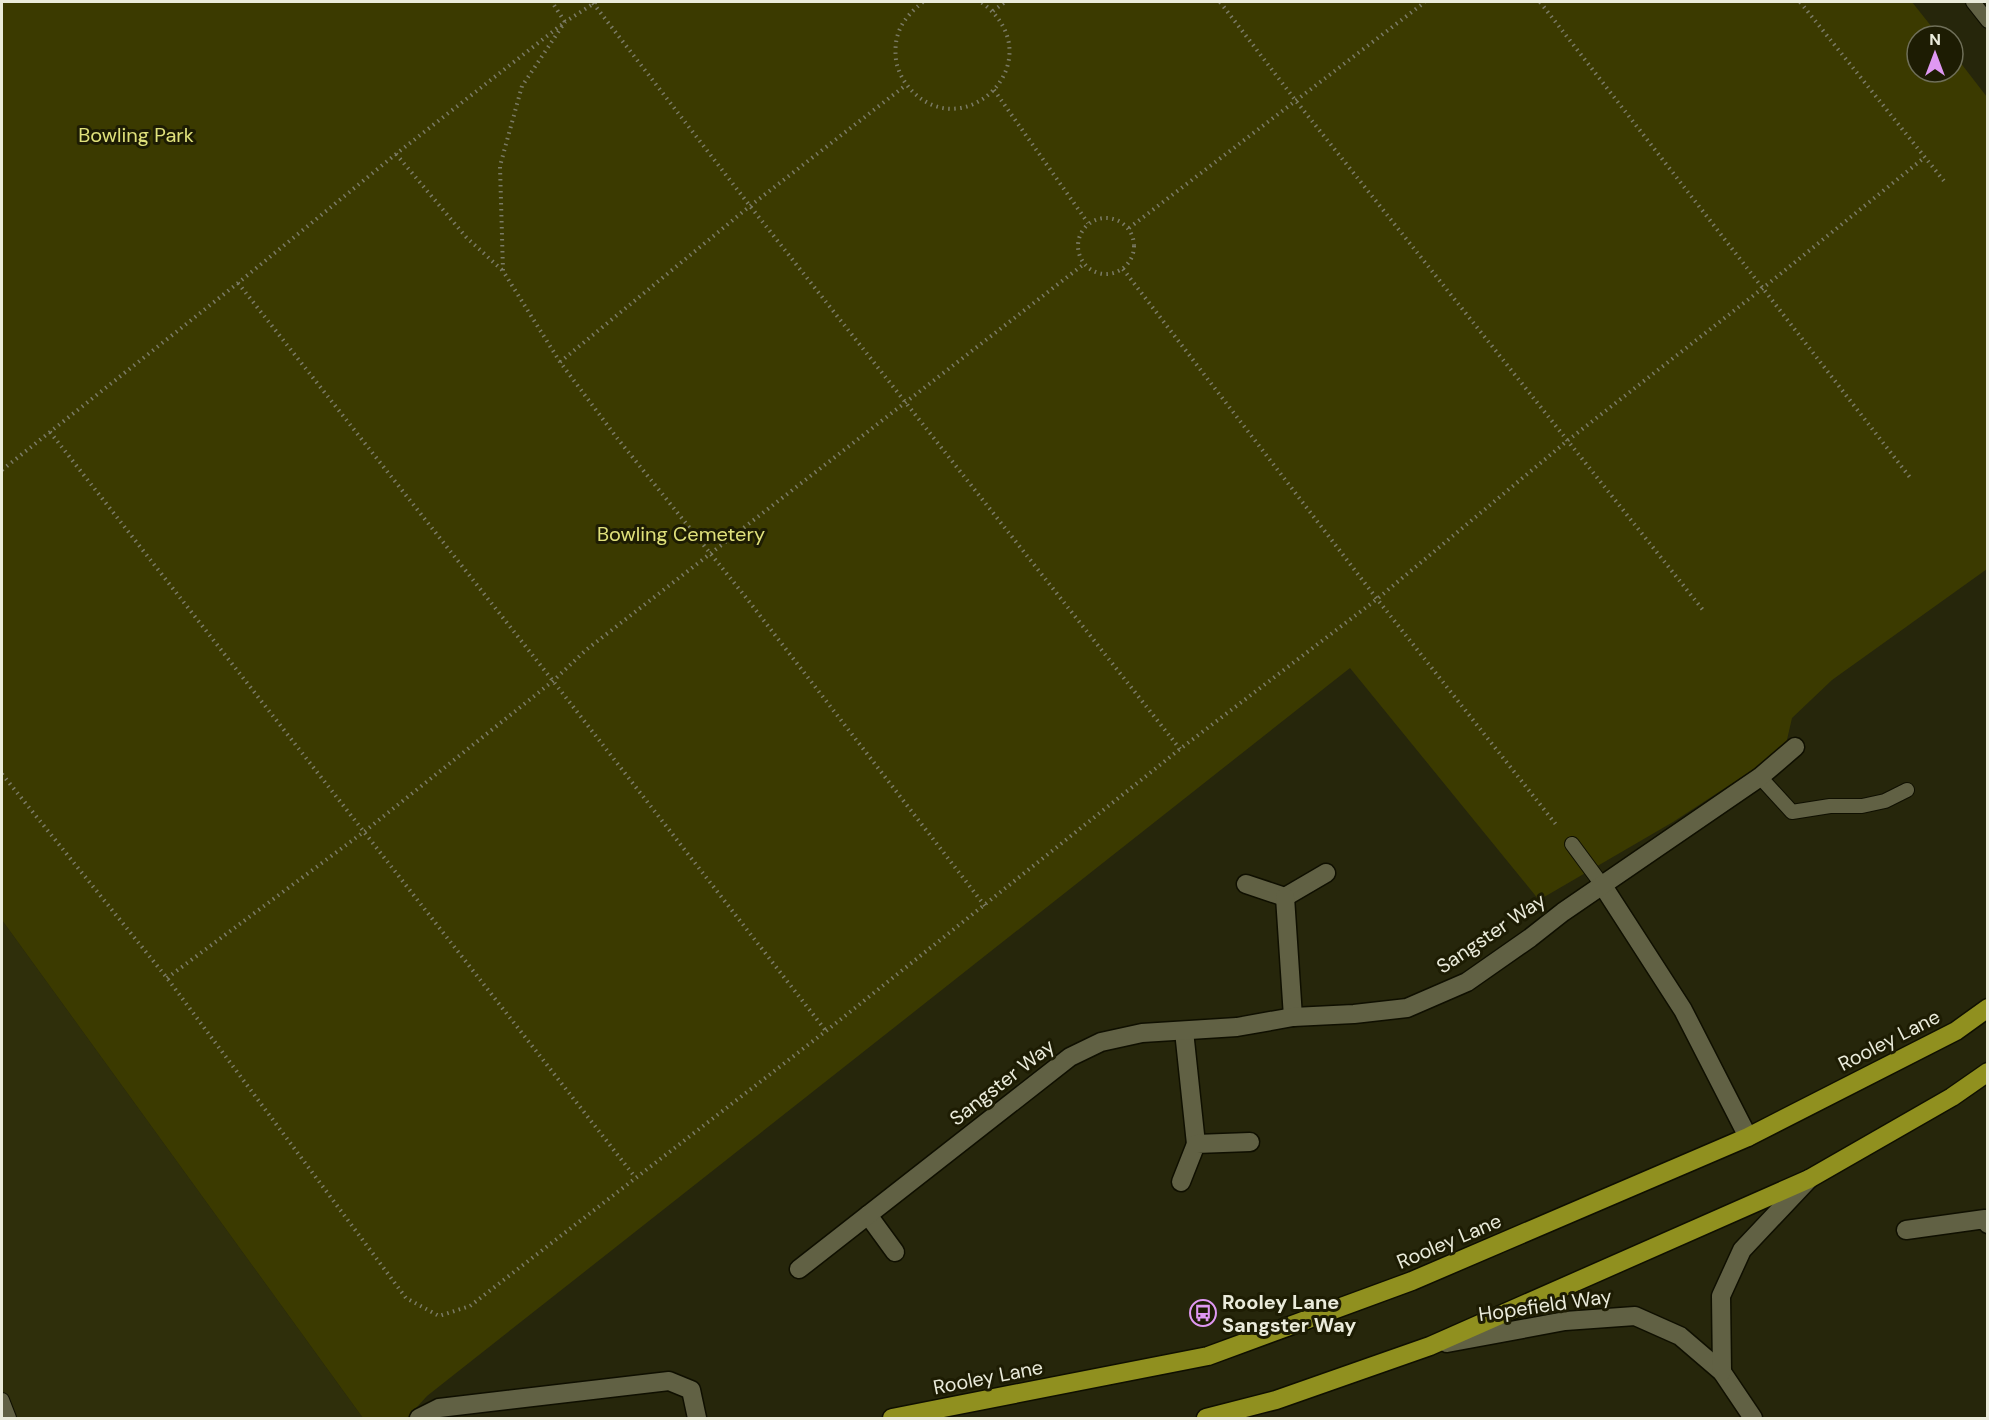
<svg xmlns="http://www.w3.org/2000/svg" width="1989" height="1420" font-family="'DM Sans',sans-serif">
<rect width="100%" height="100%" fill="#26260b"/>
<polygon fill="#2f2f0b" points="2,920 363,1418 2,1418"/>
<polygon fill="#3b3a00" points="2,2 1912,2 1939,36 1917,36 1917,72 1953,72 1953,53 1987,97 1987,569 1832,680 1792,718 1786,744 1751,771 1673,822 1539,900 1350,668 427,1396 407,1418 363,1418 2,920"/>
<g fill="none" stroke-linecap="round" stroke-linejoin="round">
<defs>
<g id="service">
<polyline points="1973,2 1988,21"/>
<polyline points="1760,777 1792,812 1830,806 1862,806 1885,801 1907,790"/>
<polyline points="1572,844 1603,886"/>
<polyline points="2,1400 9,1418"/>
</g>
<g id="minor">
<polyline points="1246,884 1285,897 1326,873"/>
<polyline points="1603,886 1683,1010 1748,1137"/>
<polyline points="1285,897 1293,1017"/>
<polyline points="1184,1031 1196,1144"/>
<polyline points="1181,1182 1196,1144 1250,1142"/>
<polyline points="868,1215 895,1252"/>
<polyline points="1906,1230 1985,1219 1988,1224"/>
<polyline points="799,1269 1070,1057 1101,1042 1142,1033 1237,1027 1293,1017 1354,1014 1407,1008 1467,982 1530,938 1563,912 1760,777 1795,747"/>
<polyline points="1447,1343 1565,1321 1635,1316 1680,1336 1722,1372 1753,1418"/>
<polyline points="1722,1372 1721,1296 1742,1250 1809,1179"/>
<polyline points="419,1418 439,1408 669,1381 691,1390 697,1418"/>
</g>
<g id="trunk">
<polyline points="892,1418 1208,1356 1412,1281 1748,1137 1956,1031 1988,1008"/>
<polyline points="1206,1418 1276,1400 1430,1346 1809,1179 1952,1097 1988,1072"/>
</g>
</defs>
<use href="#service" stroke="#0f0f00" stroke-width="16"/>
<use href="#minor" stroke="#0f0f00" stroke-width="21"/>
<use href="#trunk" stroke="#0f0f00" stroke-width="21"/>
<g stroke="#7b7b65" stroke-width="4" stroke-dasharray="1.5 4.5" stroke-linecap="butt">
<polyline points="596,2 565,22 522,86 500,166 503,271 560,362 617,438 744,595 985,906"/>
<path d="M923 2C903 18 893 33 896 60 898 72 904 83 913 92 968 146 1055 57 981 2"/>
<polyline points="1220,2 1296,101 1703,610"/>
<polyline points="1540,2 1912,480"/>
<polyline points="1800,2 1944,181"/>
<polyline points="593,3 750,206 1180,749"/>
<polyline points="993,11 1005,2"/>
<polyline points="994,90 1088,223"/>
<polyline points="396,154 466,237 502,270"/>
<circle cx="1106" cy="246" r="28"/>
<polyline points="1129,228 1425,2"/>
<polyline points="1123,269 1377,599 1558,827"/>
<polyline points="238,283 553,681 826,1031"/>
<polyline points="560,362 750,206 906,85"/>
<polyline points="50,432 635,1177"/>
<polyline points="2,470 238,283 396,154 565,22 552,2"/>
<polyline points="2,774 167,978 406,1298 439,1316 470,1306 826,1031 1180,749 1377,599 1567,441 1763,288 1925,157"/>
<polyline points="167,978 365,831 553,681 586,650 1084,264"/>
</g>
<use href="#service" stroke="#616144" stroke-width="14"/>
<use href="#minor" stroke="#616144" stroke-width="18"/>
<use href="#trunk" stroke="#90901f" stroke-width="18"/>
</g>
<defs>
<symbol id="bus-ring" viewBox="-11 -11 22 22"><circle r="9.5" fill="#1d1c03" stroke="#df98f2" stroke-width="1.5"/><path d="M-5-6H5V4H4V6H2V4H-2V6H-4V4H-5ZM-3.5-4V0h7V-4ZM-3.5 1.2v1.5H-2V1.2ZM2 1.2v1.5H3.5V1.2Z" fill="#df98f2"/></symbol>
</defs>
<g fill-rule="evenodd">
<use href="#bus-ring" x="1188" y="1298" width="30" height="30"/>
</g>
<g text-anchor="middle" dominant-baseline="central" stroke-width="6" stroke-linejoin="round" paint-order="stroke">
<g font-size="20" fill="#e0e17b" stroke="#1d1c03">
<text x="136" y="135">Bowling Park</text>
<text x="681" y="534">Bowling Cemetery</text>
</g>
<g font-size="20" fill="#eaebdb" stroke="#1d1c03">
<text transform="translate(1491 933) rotate(-34)">Sangster Way</text>
<text transform="translate(1889 1040) rotate(-27)">Rooley Lane</text>
<text transform="translate(1002 1082) rotate(-38)">Sangster Way</text>
<text transform="translate(1449 1241) rotate(-23)">Rooley Lane</text>
<text transform="translate(1545 1305) rotate(-8)">Hopefield Way</text>
<text transform="translate(988 1377) rotate(-11)">Rooley Lane</text>
</g>
<g font-size="20" font-weight="bold" fill="#eaebdb" stroke="#1d1c03" text-anchor="start">
<text x="1222" y="1302">Rooley Lane<tspan x="1222" dy="23">Sangster Way</tspan></text>
</g>
</g>
<rect width="1989" height="1420" fill="none" stroke="#eaebdb" stroke-width="6"/>
<g transform="translate(1935 54)"><circle r="28" fill="#1d1c03" stroke="#6f6f59" stroke-width="1.5"/>
<path d="M0-4.5L10 22L0 15L-10 22Z" fill="#df98f2"/>
<text y="-9" font-size="16" font-weight="bold" text-anchor="middle" fill="#eaebdb">N</text>
</g>
</svg>
